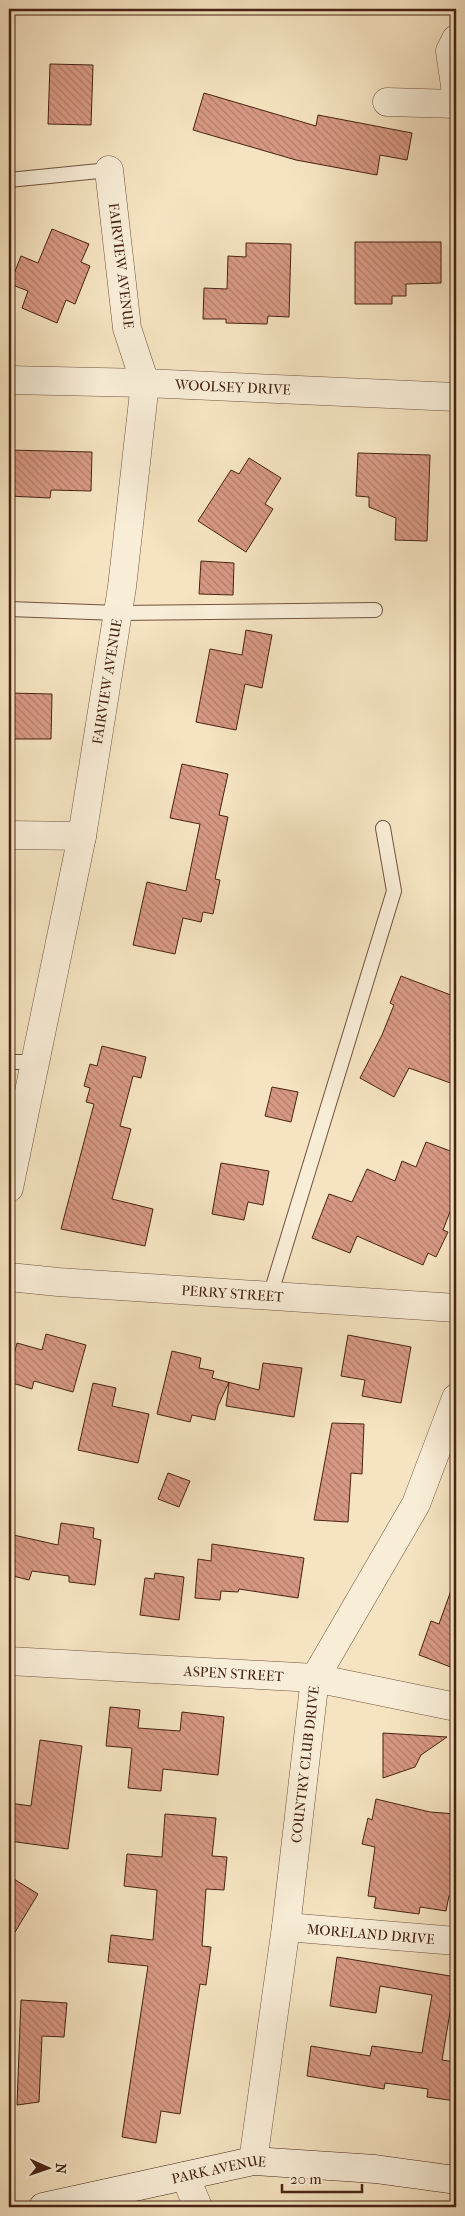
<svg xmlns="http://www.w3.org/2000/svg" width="465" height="2216" font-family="'IM FELL French Canon',serif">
<defs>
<pattern id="building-back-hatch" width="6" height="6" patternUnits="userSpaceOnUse" patternTransform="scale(1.25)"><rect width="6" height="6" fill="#d89984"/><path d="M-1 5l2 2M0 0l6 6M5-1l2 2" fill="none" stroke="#b17c6b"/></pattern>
</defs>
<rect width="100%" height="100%" fill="#f5e3c1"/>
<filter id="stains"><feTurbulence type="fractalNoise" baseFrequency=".004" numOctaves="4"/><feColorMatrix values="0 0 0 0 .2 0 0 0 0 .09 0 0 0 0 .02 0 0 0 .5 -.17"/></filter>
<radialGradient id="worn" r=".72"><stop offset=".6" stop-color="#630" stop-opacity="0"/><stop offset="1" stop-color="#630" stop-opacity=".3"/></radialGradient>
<g fill="url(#building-back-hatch)" stroke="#472313">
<polygon points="50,64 93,65 91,125 48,124"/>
<polygon points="204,93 316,126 318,115 412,133 407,160 380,155 377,175 296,160 193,130"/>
<polygon points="52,229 89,244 81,262 90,266 75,304 66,300 57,323 22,308 28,291 10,284 21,256 38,263"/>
<polygon points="355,242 441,242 441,283 406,284 406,296 392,296 392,304 355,304"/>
<polygon points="246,243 291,244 289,317 268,316 267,324 226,323 226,319 203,319 204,288 227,289 228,256 246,257"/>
<polygon points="9,450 92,452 91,491 51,490 50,498 9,496"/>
<polygon points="358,453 430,455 427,541 395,540 396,518 369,507 369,497 356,496"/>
<polygon points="249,458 281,478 265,504 273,509 246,552 198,521 231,470 239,474"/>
<polygon points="201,561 234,563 233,595 199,594"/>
<polygon points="246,630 272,635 262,688 245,684 236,730 196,722 210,649 242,655"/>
<polygon points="9,693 52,694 51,739 9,739"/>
<polygon points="182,764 228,774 219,815 228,817 215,879 220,880 213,914 203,912 201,922 183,918 175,954 133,945 147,882 186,891 200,824 170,818"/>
<polygon points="401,976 456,997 456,1085 409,1068 394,1097 360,1078 382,1035 394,1005 390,1003"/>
<polygon points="102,1046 146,1057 141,1078 133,1076 120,1126 131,1129 112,1199 153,1209 145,1246 61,1229 94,1104 86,1102 90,1088 84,1086 90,1064 97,1066"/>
<polygon points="272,1087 298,1092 291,1122 265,1116"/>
<polygon points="426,1142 456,1153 456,1196 443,1230 448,1232 436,1257 428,1253 423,1265 357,1236 350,1253 312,1238 329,1194 352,1202 367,1169 395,1181 402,1161 416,1167"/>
<polygon points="221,1163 269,1171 263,1205 248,1202 244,1220 212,1214"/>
<polygon points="46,1334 86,1345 73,1392 34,1381 32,1389 9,1382 9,1373 17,1343 42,1350"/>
<polygon points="348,1335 411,1347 401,1403 362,1396 365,1380 341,1376"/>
<polygon points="172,1351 201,1358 199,1368 214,1371 212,1378 259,1390 263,1363 302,1368 294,1417 226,1406 229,1382 218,1406 215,1420 192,1415 190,1422 157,1414"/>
<polygon points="93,1383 116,1388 112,1406 149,1414 138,1463 78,1450"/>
<polygon points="332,1423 364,1424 362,1474 351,1473 348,1522 314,1520"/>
<polygon points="168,1473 190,1481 179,1507 158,1499"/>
<polygon points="61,1523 94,1528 93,1538 101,1540 95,1585 69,1582 69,1576 32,1571 29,1580 9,1575 9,1534 58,1545"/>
<polygon points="212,1544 304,1558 298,1598 239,1589 238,1592 221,1591 220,1600 195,1598 198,1559 211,1561"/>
<polygon points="155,1573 184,1577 179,1620 140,1615 145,1578 154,1579"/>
<polygon points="453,1585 456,1585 456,1669 419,1655 431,1621 439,1624"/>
<polygon points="110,1707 140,1710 138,1728 180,1731 182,1712 224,1717 218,1775 163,1769 161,1791 128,1788 132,1748 106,1746"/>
<polygon points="383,1733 447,1737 421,1755 415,1767 383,1778"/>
<polygon points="40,1740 82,1746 68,1849 9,1841 9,1803 31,1806"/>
<polygon points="376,1799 430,1812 456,1814 456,1897 449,1896 446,1911 420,1907 419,1914 374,1908 376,1897 368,1896 375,1847 362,1844 368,1818 372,1820"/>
<polygon points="165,1814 216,1818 212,1856 227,1857 224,1890 206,1889 202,1946 211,1947 206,1985 200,1984 180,2114 161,2111 156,2143 122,2137 148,1966 108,1962 111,1935 153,1940 157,1890 124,1886 127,1854 162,1857"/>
<polygon points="9,1876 38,1894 9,1942"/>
<polygon points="337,1957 456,1977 442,2060 456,2062 456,2101 427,2097 428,2089 385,2083 384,2089 307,2076 311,2046 370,2056 372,2046 422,2053 432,1995 380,1986 376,2013 330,2006"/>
<polygon points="21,2000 67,2003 64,2037 42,2036 39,2102 17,2105"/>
</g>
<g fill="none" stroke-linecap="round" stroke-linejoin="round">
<defs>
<g id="lane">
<polyline points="9,180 109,170"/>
<polyline points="9,609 118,613 375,610"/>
<polyline points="9,1062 35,1062"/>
<polyline points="270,1296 394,891 383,828"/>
</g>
<g id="street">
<polyline points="456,39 450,51 456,93"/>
<polyline points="387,102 456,104"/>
<path id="s1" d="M9 380 145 383 456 397"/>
<polyline points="9,835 82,836"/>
<path id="s2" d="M9 1188 82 836 122 587 145 383 127 328 109 170"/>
<path id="s3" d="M9 1277 58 1282 456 1308"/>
<path id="s4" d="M9 1661 315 1678 456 1707"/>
<path id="s5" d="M286 1927 456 1941"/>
<path id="s6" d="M253 2161 286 1927 315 1678 416 1504 456 1398"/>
<polyline points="185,2176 198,2207"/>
</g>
<g id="secondary">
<path id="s7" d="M43 2207 253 2161 375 2169 456 2180"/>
</g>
</defs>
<use href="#lane" stroke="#72533e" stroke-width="16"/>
<use href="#street" stroke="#72533e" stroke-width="29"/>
<use href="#secondary" stroke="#472313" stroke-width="29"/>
<use href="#lane" stroke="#f8edd7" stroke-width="14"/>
<use href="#street" stroke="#f8edd7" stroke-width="28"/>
<use href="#secondary" stroke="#f8edd7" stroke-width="28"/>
</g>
<g text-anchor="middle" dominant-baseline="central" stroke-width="4" stroke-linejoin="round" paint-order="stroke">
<g font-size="14" fill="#472313" stroke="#f8edd7">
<text transform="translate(121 266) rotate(83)">FAIRVIEW AVENUE</text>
<text stroke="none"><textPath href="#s1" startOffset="224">WOOLSEY DRIVE</textPath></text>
<text stroke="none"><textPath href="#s2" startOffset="516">FAIRVIEW AVENUE</textPath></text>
<text stroke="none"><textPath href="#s3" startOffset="224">PERRY STREET</textPath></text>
<text stroke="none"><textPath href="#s4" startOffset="225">ASPEN STREET</textPath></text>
<text stroke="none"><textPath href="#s6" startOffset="400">COUNTRY CLUB DRIVE</textPath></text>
<text stroke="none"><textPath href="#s5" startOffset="85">MORELAND DRIVE</textPath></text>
<text stroke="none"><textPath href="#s7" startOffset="180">PARK AVENUE</textPath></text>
</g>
</g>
<rect width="465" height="2216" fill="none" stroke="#f5e3c1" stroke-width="30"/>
<rect x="10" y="10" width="445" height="2196" fill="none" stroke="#472313" stroke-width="2.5"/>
<rect x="15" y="15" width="435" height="2186" fill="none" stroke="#472313"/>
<g transform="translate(48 2168) rotate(92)" stroke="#f8edd7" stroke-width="4" paint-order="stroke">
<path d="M0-4L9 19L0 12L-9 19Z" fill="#472313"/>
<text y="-8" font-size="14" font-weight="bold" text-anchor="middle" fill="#472313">N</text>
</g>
<path d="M282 2184v8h80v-8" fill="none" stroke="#472313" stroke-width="2.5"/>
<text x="290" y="2184" font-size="15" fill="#472313" stroke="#f8edd7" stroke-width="4" paint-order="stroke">20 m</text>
<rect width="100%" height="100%" filter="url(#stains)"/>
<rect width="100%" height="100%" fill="url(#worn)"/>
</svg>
